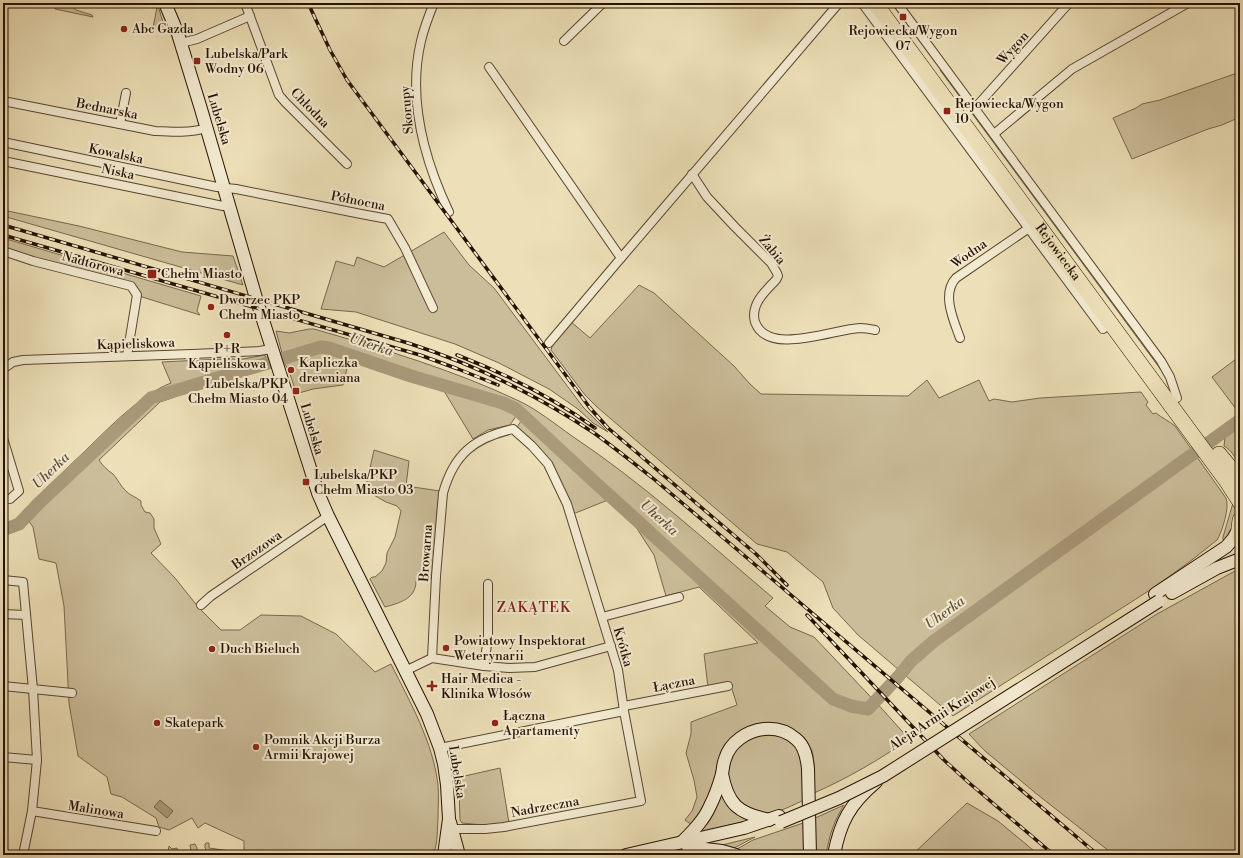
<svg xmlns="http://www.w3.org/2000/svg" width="1243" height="858" font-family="'Libre Bodoni',serif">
<rect width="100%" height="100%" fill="#ede0b8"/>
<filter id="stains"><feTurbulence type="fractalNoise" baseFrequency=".005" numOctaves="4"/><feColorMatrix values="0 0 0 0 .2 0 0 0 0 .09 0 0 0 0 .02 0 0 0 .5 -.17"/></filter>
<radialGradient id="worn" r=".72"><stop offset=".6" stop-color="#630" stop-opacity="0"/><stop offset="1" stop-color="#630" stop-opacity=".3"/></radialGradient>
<g fill="#cbbd99" stroke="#78674e">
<polygon points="56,3 68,3 76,10 92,15 93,17 55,9"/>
<polygon points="139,3 157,3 166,31 163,32 141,27 142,26 153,28 157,7"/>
<polygon points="943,69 1158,359 1164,374 940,70"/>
<polygon points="1240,72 1240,117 1222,125 1208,129 1132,159 1113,118 1136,108 1142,104 1160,100"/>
<polygon points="3,210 79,226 182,252 233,256 243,285 3,216"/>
<polygon points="444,232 469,265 494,288 583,407 608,432 593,423 578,409 549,389 499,363 455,344 356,312 321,309 336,261 354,266 357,257 384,267"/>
<polygon points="3,238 201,296 197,311 200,315 139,296 131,286 3,250"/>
<path d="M639 285 654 293 734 366 750 384 761 394 908 396 927 380 939 398 979 380 989 401 994 399 1012 402 1040 398 1141 392 1148 402 1146 405 1153 414 1156 413C1162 418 1169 421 1175 426L1226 498C1230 507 1222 532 1217 540L1188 563 1150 590 953 716 858 635 833 608 823 582 787 552 757 544 597 407 585 395 551 350 553 342 570 321 590 338Z"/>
<path d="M309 329H314C383 349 454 370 519 401 538 410 555 424 572 436 644 484 707 542 773 598L765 606 790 627 814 637 884 711 909 739C879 760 848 778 814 793 814 781 815 767 813 755 812 749 809 745 806 741 793 727 784 726 766 724L718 761 715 779 708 801 692 825 685 820 692 811 697 797 694 780 686 753 691 734V722L737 705 730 683 708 687 704 654 758 643 699 587 666 596 654 555 634 524 608 500 573 514 561 486 516 429 521 421 516 416 510 425 488 430 473 439 444 391 349 360 343 385 313 389 299 393 298 389H295L289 371 285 364 276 331 289 333Z"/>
<path d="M265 355 268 365 174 395 175 397 160 402 99 460C103 466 107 470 113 474 117 478 121 487 127 492 131 496 136 497 141 501V505L145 512 150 513 154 519V528L161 544 151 553 175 578 199 608 221 630H240L261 615 301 616 336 634 375 672 391 664C410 702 433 742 438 785 439 796 438 808 438 819 437 829 438 842 434 852H429L426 855 215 854 209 850 207 851 205 848V844L206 843H209V848L244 853V841L205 823 198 828 192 818 169 830 159 827 156 818 122 797 111 794 107 777 78 756 69 703 64 606 56 563 39 559 33 527 22 512C43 491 65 470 86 450 110 427 140 395 171 383L162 362 221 359V364H231V359H243Z"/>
<path d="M1240 356V462C1234 458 1232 450 1224 446L1226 428 1239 413 1212 377Z"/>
<path d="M374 450 409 461 406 486 440 491 437 512 433 578 420 579 416 581C416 599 399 603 385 607L370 579 372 577H375L382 571 386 563 387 553 395 537 401 511 397 506 386 502 365 490Z"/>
<polygon points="1233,503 1237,508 1237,517 1234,532 1225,543 1223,539 1223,537"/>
<polygon points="1235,571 1240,572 1240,855 1114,855 1038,795 985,751 969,734 1157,614"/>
<path d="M768 734 788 738 801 753 806 799C795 804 777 814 766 813 757 812 747 807 739 803L727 779 729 761 736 749 749 738Z"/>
<polygon points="500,768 509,823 483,825 462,823 460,820 459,787 456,778"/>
<polygon points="721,788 753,821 694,835"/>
<polygon points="967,803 998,821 1039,855 912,855"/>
<path d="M844 805C834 821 829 836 826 855H815L813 819Z"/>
<polygon points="806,822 807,855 752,855 737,849 753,840"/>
<polygon points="755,837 734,848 722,845"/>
<path d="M195 844 197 848C197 851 197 852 195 854 189 857 171 855 164 855L168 852 169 846 172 849 177 848 178 853 191 851 190 845Z"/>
</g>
<polygon fill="#a99a7a" stroke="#75634a" points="160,800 173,811 167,818 154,807"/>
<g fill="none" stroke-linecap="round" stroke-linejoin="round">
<polyline stroke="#a99a7a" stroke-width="13" points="3,530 19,524 39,503 151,398 321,347 329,348 411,376 503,403 516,409 587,475 833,699 851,706 868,709 898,677 911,661 934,641 1240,420"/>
<defs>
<g id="street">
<polyline points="245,3 279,95 285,102 347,164"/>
<path d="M434 3C429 15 424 28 421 41 407 100 424 159 449 212"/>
<polyline points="862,3 1103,329 1111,323"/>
<polyline points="897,3 1161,361 1170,377 1177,398"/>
<polyline points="564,41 603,3"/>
<polyline points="181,43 197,39 250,16"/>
<polyline points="489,67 621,258 839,3"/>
<path d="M3 101 155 131C173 132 190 133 207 128"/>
<polyline points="975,108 1069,3"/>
<polyline points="120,124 126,93"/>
<polyline points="994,134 1072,69 1188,3"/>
<polyline points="3,142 217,187 236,189 361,214 388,219 405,248 433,308"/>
<polyline points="3,161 223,206 229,205"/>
<path d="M692 174 707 197 735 227 771 263 777 273 778 276 776 280C765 291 750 305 755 322 768 357 834 329 860 328 865 328 870 329 875 330"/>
<polyline points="3,251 33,261 131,286 137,295 127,356"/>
<path d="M960 338C954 321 941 294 956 278L1029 228"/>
<polyline points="549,343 621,258"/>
<polyline points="3,369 13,362 23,360 192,354 259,351 271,349"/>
<polyline points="3,438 19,491 10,499"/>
<polyline points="3,580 23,582 33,689 37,760 32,811 23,855"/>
<polyline points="201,605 211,596 328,516"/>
<polyline points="3,614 26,615"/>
<polyline points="602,617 679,597"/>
<path d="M432 658 436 576 443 493C454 454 474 438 513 429L532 446 548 464 567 504 618 670 624 711 641 801 504 827 485 829H452"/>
<polyline points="484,666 488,637 488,584"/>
<polyline points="405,671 432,658 484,666 509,668 535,667 611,646"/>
<polyline points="3,686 72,693"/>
<polyline points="624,706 728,686"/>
<polyline points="440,748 624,711"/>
<polyline points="3,757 37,760"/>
<polyline points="32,811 156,831"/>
</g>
<g id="secondary">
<polyline points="165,3 178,34 201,109 256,298 318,493 328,516 427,714 440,748 444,764 447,785 449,819 444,855"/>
<polyline points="1172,593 1217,568 1240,559"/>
<polyline points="1155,594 1226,547 1233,539 1239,528"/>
<path d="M722 774C728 805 738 813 769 820"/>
<polyline points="450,822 459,855"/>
<path d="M682 842C693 831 704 820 710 806 715 796 719 785 722 774 723 769 723 764 725 759 730 742 747 731 764 729 775 728 787 731 796 739 805 746 807 758 808 769L810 855"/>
<polyline points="688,847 722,851 736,855"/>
<polyline points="626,855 744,828 779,816"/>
<path d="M834 855C840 822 850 804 876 782"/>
</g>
<g id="highway">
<path id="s1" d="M875 3 1225 479 1240 502"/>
<polyline points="1219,454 1240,479"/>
<polyline points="1240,520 1239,528 1240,538"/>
</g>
</defs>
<use href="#street" stroke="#584530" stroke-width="10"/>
<use href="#secondary" stroke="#261102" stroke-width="14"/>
<use href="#highway" stroke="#261102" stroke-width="16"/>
<use href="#street" stroke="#f3ebd1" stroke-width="8"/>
<use href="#secondary" stroke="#f3ebd1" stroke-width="12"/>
<use href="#highway" stroke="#ede0b8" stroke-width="15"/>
<defs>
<g id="rail">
<polyline points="308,3 330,50 347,80 590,408 608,428 756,554 787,585"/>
<path d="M3 225 408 343C473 364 537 395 594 433 615 448 635 464 655 480L1098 855"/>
<polyline points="3,235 420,355 458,369 498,385"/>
<path d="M457 355C506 374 552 397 595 428"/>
<polyline points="807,615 944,760 968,782 1054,855"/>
</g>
</defs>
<use href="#rail" stroke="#261102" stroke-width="3.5"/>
<use href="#rail" stroke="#f3ebd1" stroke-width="2" stroke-dasharray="6" stroke-linecap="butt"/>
<defs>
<polyline id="secondary-bridge" points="781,822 839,798 883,776 1159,601"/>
</defs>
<use href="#secondary-bridge" stroke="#261102" stroke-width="14" stroke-linecap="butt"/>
<use href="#secondary-bridge" stroke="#f3ebd1" stroke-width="12"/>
</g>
<g fill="#8f2418" stroke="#f3ebd1" stroke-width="1.5">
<rect x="899" y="13" width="8" height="8" rx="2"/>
<circle cx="124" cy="29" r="4"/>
<rect x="193" y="57" width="8" height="8" rx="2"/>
<rect x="943" y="107" width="8" height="8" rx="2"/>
<rect x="147" y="269" width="10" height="10" rx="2"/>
<circle cx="211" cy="307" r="4"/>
<circle cx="227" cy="335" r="4"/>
<circle cx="291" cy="370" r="4"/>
<rect x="292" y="387" width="8" height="8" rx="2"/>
<rect x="302" y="478" width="8" height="8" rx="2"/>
<circle cx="446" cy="648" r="4"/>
<circle cx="212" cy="649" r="4"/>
<path d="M430 680h4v4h4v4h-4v4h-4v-4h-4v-4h4z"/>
<circle cx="157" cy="723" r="4"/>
<circle cx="495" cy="723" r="4"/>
<circle cx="256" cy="747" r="4"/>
</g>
<g text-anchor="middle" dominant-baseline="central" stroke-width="4" stroke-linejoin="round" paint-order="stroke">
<g font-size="13" fill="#261102" stroke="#f3ebd1" text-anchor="start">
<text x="132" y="29">Abc Gazda</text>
<text x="903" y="31" text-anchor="middle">Rejowiecka/Wygon<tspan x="903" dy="15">07</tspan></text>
<text x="205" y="54">Lubelska/Park<tspan x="205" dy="15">Wodny 06</tspan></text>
<text x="955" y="104">Rejowiecka/Wygon<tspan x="955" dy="15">10</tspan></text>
<text x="161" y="274">Chełm Miasto</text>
<text x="219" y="300">Dworzec PKP<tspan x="219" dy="15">Chełm Miasto</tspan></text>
<text x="227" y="349" text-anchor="middle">P+R<tspan x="227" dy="15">Kąpieliskowa</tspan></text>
<text x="299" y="363">Kapliczka<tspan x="299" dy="15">drewniana</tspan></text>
<text x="288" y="384" text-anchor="end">Lubelska/PKP<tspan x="288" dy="15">Chełm Miasto 04</tspan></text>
<text x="314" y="475">Lubelska/PKP<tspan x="314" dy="15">Chełm Miasto 03</tspan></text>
<text x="454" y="641">Powiatowy Inspektorat<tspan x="454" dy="15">Weterynarii</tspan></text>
<text x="220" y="649">Duch Bieluch</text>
<text x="441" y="679">Hair Medica -<tspan x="441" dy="15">Klinika Włosów</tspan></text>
<text x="503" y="716">Łączna<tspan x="503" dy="15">Apartamenty</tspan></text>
<text x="165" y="723">Skatepark</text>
<text x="264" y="740">Pomnik Akcji Burza<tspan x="264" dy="15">Armii Krajowej</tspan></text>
</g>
<g font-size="13" fill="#261102" stroke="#f3ebd1">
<text transform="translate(1013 48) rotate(-48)">Wygon</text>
<text transform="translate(310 108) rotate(46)">Chłodna</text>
<text transform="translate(107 109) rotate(11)">Bednarska</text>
<text transform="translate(407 110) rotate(-95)">Skorupy</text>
<text transform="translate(219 119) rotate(73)">Lubelska</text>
<text transform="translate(116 154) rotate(12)">Kowalska</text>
<text transform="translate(118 172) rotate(12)">Niska</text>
<text transform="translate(358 201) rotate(11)">Północna</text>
<text transform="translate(772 250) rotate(50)">Żabia</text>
<text stroke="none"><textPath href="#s1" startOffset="309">Rejowiecka</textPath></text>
<text transform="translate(969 254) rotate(-35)">Wodna</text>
<text transform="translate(93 264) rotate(15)">Nadtorowa</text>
<text transform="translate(136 344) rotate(-2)">Kąpieliskowa</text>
<text transform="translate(312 429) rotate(73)">Lubelska</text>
<text transform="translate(257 550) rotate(-35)">Brzozowa</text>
<text transform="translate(426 553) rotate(-86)">Browarna</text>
<text transform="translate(623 647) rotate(74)">Krótka</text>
<text transform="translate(674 684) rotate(-11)">Łączna</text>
<text transform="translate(942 714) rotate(-33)">Aleja Armii Krajowej</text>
<text transform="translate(457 772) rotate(81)">Lubelska</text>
<text transform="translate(545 807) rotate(-10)">Nadrzeczna</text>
<text transform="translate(96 810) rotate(9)">Malinowa</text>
</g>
<g font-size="14" font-style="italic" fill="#614f38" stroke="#f3ebd1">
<text transform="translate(371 345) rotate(18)">Uherka</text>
<text transform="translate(51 471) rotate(-44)">Uherka</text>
<text transform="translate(659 518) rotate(42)">Uherka</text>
<text transform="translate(945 613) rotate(-36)">Uherka</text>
</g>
<g font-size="14" letter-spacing="1" fill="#7a1f14" stroke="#f3ebd1">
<text x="534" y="608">ZAKĄTEK</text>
</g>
</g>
<rect width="1243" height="858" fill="none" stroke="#ede0b8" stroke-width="16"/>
<rect x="4" y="4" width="1235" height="850" fill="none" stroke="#261102" stroke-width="2"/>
<rect x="8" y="8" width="1227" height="842" fill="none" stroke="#261102"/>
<rect width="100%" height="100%" filter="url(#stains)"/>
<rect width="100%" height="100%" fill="url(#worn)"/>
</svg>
